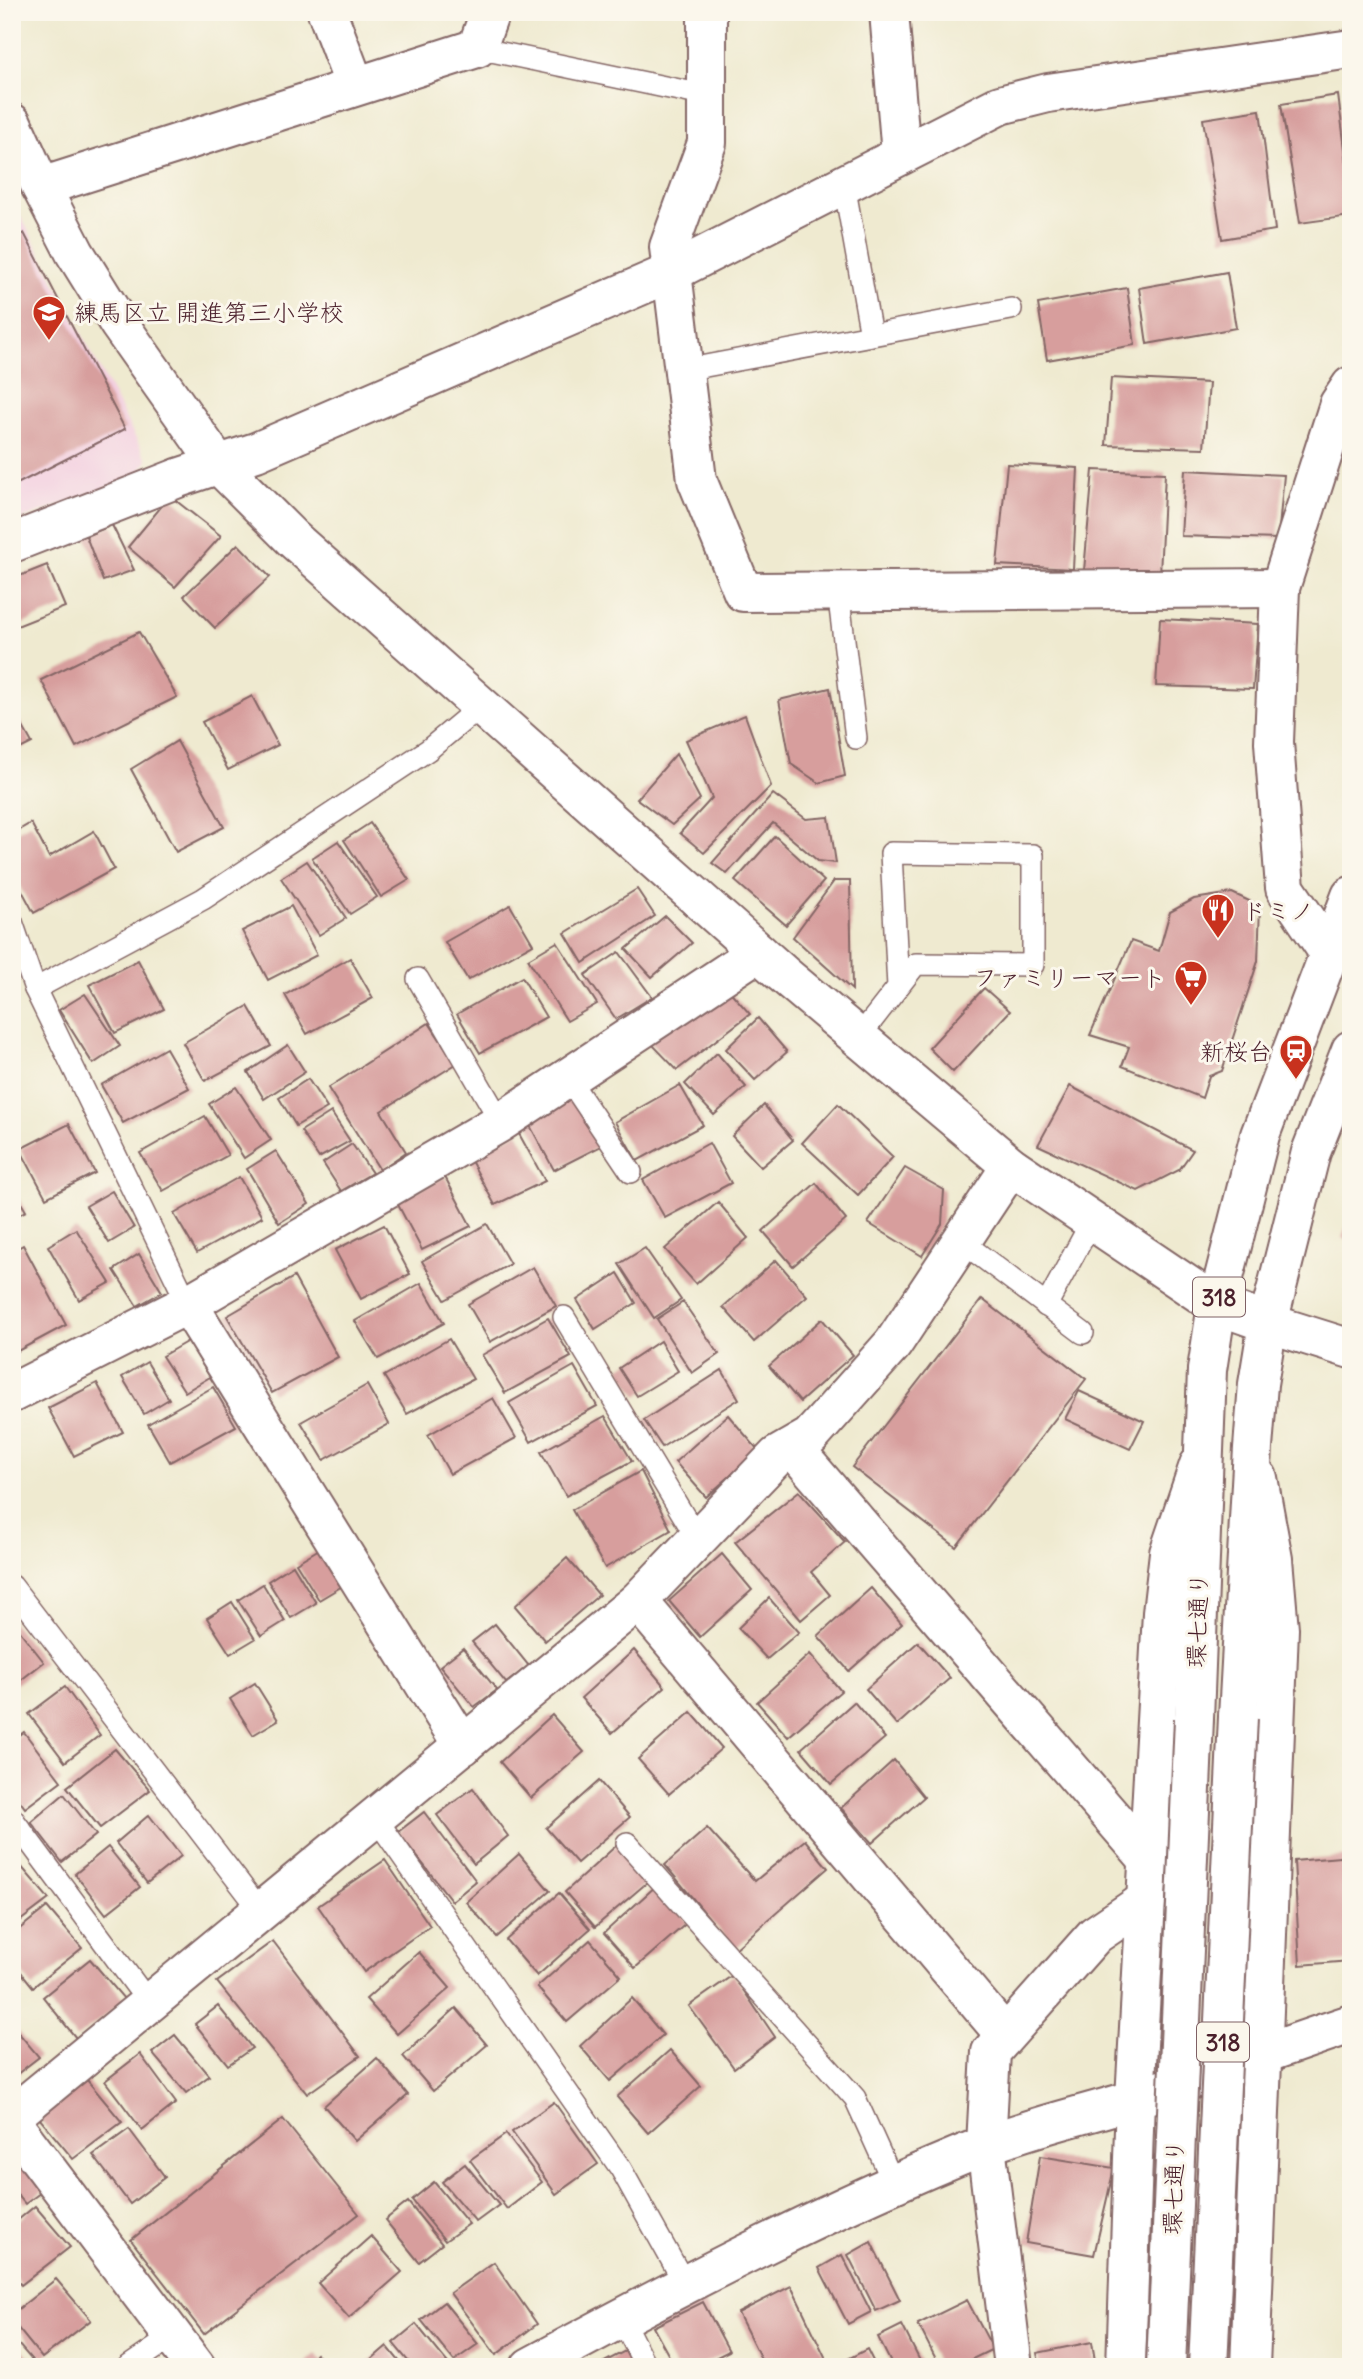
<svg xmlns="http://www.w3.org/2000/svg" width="1363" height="2379" font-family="Delius,'Klee One',sans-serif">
<rect width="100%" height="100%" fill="#fbf7ec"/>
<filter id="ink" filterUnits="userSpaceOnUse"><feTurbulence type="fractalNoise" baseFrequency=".0143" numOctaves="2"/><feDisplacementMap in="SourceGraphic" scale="14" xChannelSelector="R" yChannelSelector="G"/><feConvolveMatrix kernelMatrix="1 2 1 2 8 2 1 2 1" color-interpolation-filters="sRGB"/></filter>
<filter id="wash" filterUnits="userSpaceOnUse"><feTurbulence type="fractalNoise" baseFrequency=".00686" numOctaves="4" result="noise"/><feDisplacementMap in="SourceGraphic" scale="28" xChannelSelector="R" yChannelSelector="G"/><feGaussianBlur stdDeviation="1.57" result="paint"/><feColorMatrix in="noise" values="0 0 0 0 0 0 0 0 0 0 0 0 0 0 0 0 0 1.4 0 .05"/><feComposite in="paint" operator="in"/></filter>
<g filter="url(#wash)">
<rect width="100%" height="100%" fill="#efead0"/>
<polygon fill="#f3cfe0" points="12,199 147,460 138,476 12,523"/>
<g id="blocks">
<g fill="#d79e9d">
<polygon points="1338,95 1351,195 1351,216 1300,223 1281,104"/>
<polygon points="1260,110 1275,230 1222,239 1203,119"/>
<polygon points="24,233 125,429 13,486 12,239"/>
<polygon points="1227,272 1236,328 1147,344 1139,288"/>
<polygon points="1127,288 1135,345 1047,360 1038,304"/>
<polygon points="1111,378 1209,383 1204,448 1106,445"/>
<polygon points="1007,464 1078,468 1073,569 997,565"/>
<polygon points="1093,470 1165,473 1160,574 1084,571"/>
<polygon points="1185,470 1284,475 1278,539 1181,536"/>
<polygon points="170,496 221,536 175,587 128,547"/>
<polygon points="112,525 134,570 103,581 86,536"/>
<polygon points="238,544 270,577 215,628 184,596"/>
<polygon points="47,565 65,607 12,628 12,579"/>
<polygon points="1160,619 1258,624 1253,689 1156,686"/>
<polygon points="139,632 177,697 76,747 41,680"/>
<polygon points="830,688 845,776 819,783 791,764 779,700"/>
<polygon points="252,696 278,745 228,770 202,722"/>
<polygon points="12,707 32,743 12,753"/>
<polygon points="745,715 771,786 704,853 680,833 712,798 686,740"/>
<polygon points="177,741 224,827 176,852 131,769"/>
<polygon points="676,754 700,799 672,825 637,799"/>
<polygon points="773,794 806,819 829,817 836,863 818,861 773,823 727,874 712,863"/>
<polygon points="31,823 49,857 94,831 114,869 34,913 12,872 12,834"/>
<polygon points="370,823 409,880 381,897 344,840"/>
<polygon points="775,836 824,881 786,925 735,881"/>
<polygon points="338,841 377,897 350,914 312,858"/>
<polygon points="307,861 346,918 319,935 281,878"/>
<polygon points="834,881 850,881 852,990 793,937"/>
<polygon points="637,889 655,916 583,963 565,933"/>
<polygon points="1232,893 1260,906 1258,961 1222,1071 1209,1076 1202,1098 1122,1066 1129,1047 1090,1035 1131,941 1159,951 1170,912 1194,899"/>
<polygon points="510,905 533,944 468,980 445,942"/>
<polygon points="291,906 317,955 268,980 242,931"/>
<polygon points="665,916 692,943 652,977 626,949"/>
<polygon points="557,942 597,1004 567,1021 528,959"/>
<polygon points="619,952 652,997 616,1019 585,975"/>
<polygon points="350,958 373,998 307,1034 285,995"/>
<polygon points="138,960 164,1009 115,1033 89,985"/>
<polygon points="522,977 546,1017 480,1053 457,1014"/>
<polygon points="727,988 750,1014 677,1070 649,1041"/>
<polygon points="984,988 1010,1011 953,1072 929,1048"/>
<polygon points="85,994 120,1046 93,1064 59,1010"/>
<polygon points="248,1006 271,1046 205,1081 183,1043"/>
<polygon points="758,1018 787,1052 755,1080 726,1049"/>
<polygon points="429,1023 456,1064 381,1111 406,1152 380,1170 328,1088"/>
<polygon points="288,1045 305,1072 264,1099 248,1072"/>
<polygon points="166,1048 189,1088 123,1123 101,1085"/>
<polygon points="717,1053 746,1087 714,1115 685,1084"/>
<polygon points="308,1079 327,1108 296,1126 279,1098"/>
<polygon points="680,1085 703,1125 637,1161 615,1122"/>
<polygon points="1070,1086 1193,1150 1179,1170 1138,1191 1038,1145"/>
<polygon points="236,1087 271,1140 244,1158 209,1104"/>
<polygon points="577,1096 603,1145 554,1170 528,1122"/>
<polygon points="838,1104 893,1157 858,1195 802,1143"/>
<polygon points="764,1105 793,1140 761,1167 732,1136"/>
<polygon points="331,1112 350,1141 319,1158 301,1131"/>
<polygon points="205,1116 228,1155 163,1191 140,1153"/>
<polygon points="69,1124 95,1173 46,1198 20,1149"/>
<polygon points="518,1132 545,1181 495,1205 469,1157"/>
<polygon points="709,1143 731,1183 665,1218 643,1180"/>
<polygon points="352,1144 372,1173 341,1191 323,1163"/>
<polygon points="276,1151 309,1204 279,1223 247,1169"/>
<polygon points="905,1168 944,1190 942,1224 922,1256 868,1223"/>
<polygon points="239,1177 262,1217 197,1253 174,1214"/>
<polygon points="445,1177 471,1226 422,1250 396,1201"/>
<polygon points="816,1183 846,1220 793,1266 763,1231"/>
<polygon points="12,1188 26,1211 12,1218"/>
<polygon points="112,1191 134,1228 109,1243 86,1206"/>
<polygon points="718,1202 748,1238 696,1284 665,1249"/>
<polygon points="1351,1213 1351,1241 1342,1238"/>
<polygon points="487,1224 510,1264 445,1300 422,1261"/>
<polygon points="384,1225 410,1274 361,1299 335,1250"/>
<polygon points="76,1229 110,1283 79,1300 48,1246"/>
<polygon points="23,1245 66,1325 12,1354 12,1251"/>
<polygon points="645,1248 681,1300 654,1318 619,1264"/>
<polygon points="139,1254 162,1292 137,1306 114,1270"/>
<polygon points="776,1260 807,1296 754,1342 723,1307"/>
<polygon points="533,1267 556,1306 490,1342 468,1304"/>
<polygon points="618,1273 636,1303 595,1329 577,1300"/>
<polygon points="294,1277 338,1357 272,1393 227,1316"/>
<polygon points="421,1283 444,1323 378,1359 355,1321"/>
<polygon points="982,1299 1086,1379 956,1547 852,1467"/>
<polygon points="683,1302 719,1354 692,1373 657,1319"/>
<polygon points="548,1318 571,1357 505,1393 482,1355"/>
<polygon points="822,1319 853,1355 800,1402 769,1366"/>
<polygon points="449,1339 473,1379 407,1414 384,1376"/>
<polygon points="188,1341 210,1377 185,1392 162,1356"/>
<polygon points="660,1341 678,1371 637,1396 619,1368"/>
<polygon points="147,1362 169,1399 144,1414 122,1377"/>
<polygon points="574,1366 597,1406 531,1442 509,1403"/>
<polygon points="722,1370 739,1399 662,1447 644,1420"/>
<polygon points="97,1383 123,1432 74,1456 48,1408"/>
<polygon points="367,1385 389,1424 324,1460 301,1422"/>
<polygon points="213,1387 236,1426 170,1462 148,1424"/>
<polygon points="1079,1391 1144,1421 1130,1449 1065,1419"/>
<polygon points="493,1398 516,1438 450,1474 428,1435"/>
<polygon points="728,1415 759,1451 706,1497 675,1462"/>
<polygon points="605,1416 632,1461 566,1496 541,1452"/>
<polygon points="641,1471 671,1530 605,1568 572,1510"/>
<polygon points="799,1491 845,1542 811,1572 830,1595 801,1620 735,1542"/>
<polygon points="321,1548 344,1585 319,1600 296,1563"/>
<polygon points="722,1554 752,1590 700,1637 669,1601"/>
<polygon points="567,1558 599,1595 545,1641 515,1606"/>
<polygon points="293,1565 316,1603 291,1618 268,1581"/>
<polygon points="263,1584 285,1621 261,1636 238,1600"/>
<polygon points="871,1588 902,1624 849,1671 818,1636"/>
<polygon points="769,1598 799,1632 767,1659 738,1628"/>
<polygon points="232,1602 255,1639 230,1654 207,1618"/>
<polygon points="12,1621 44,1662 12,1687"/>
<polygon points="495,1624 529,1666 506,1683 472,1642"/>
<polygon points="918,1642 950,1678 897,1725 866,1689"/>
<polygon points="463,1648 497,1690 474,1707 440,1666"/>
<polygon points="634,1650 665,1687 612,1733 581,1698"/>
<polygon points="810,1654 841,1691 788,1737 757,1702"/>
<polygon points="255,1683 278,1720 253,1735 230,1699"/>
<polygon points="65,1687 100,1735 65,1762 29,1714"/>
<polygon points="854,1702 885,1738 831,1784 801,1749"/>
<polygon points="691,1712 722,1748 669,1794 638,1759"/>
<polygon points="552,1715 584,1752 531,1798 500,1762"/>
<polygon points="24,1732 61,1781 25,1808 12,1790 12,1741"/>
<polygon points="115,1749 150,1790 100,1828 67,1787"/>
<polygon points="894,1760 924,1797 872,1843 841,1808"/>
<polygon points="599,1781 630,1817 577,1863 546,1828"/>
<polygon points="473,1788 508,1836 474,1864 437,1815"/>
<polygon points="64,1794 96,1835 62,1862 31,1822"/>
<polygon points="424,1812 476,1881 452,1901 398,1832"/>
<polygon points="149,1815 181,1856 147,1883 116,1843"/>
<polygon points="707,1828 755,1881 805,1840 828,1868 735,1949 665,1865"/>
<polygon points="618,1844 649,1881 595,1927 565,1892"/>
<polygon points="108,1847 140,1887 106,1914 75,1874"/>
<polygon points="519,1854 550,1891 497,1937 466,1902"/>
<polygon points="1351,1856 1351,1961 1300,1965 1294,1861"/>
<polygon points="14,1858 49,1899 12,1927 12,1859"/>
<polygon points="385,1860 430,1926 364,1972 318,1906"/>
<polygon points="657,1885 688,1922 635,1968 604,1933"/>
<polygon points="559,1893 590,1929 537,1976 506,1940"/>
<polygon points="47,1907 82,1948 33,1987 12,1961 12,1935"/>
<polygon points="590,1940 621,1976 567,2022 537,1987"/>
<polygon points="273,1941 360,2056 307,2094 217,1982"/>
<polygon points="419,1952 450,1988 397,2034 366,1999"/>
<polygon points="90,1959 125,2000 76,2038 43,1997"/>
<polygon points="733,1975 775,2037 734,2068 689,2006"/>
<polygon points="632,1998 663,2035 610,2081 580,2046"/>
<polygon points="218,2006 252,2048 228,2065 195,2024"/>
<polygon points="456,2008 487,2045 433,2091 403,2056"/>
<polygon points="12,2025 39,2057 12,2078"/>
<polygon points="175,2035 209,2076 186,2093 152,2053"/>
<polygon points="670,2050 701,2086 648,2133 617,2097"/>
<polygon points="140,2054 176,2103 142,2130 105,2081"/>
<polygon points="377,2058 408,2095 355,2141 324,2106"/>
<polygon points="87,2080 122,2122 73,2159 39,2118"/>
<polygon points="554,2102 598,2164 556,2194 512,2132"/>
<polygon points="283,2119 359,2214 204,2334 131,2240"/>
<polygon points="129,2129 165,2177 130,2204 93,2155"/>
<polygon points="506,2134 542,2182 507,2209 470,2160"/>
<polygon points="12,2146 48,2187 25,2204 12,2188"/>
<polygon points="1040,2156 1114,2168 1094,2255 1026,2243"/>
<polygon points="465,2164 499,2205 476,2222 442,2182"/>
<polygon points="434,2182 469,2224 445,2241 412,2200"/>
<polygon points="408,2202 442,2244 419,2262 385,2220"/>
<polygon points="35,2206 70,2247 21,2285 12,2274 12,2225"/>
<polygon points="371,2236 402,2272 349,2318 318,2283"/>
<polygon points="871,2242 900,2300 876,2311 848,2255"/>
<polygon points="842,2255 871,2312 848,2324 819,2268"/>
<polygon points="494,2262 537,2324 496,2355 450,2293"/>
<polygon points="56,2279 91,2320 42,2358 12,2321 12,2314"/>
<polygon points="791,2286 830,2367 765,2367 738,2313"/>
<polygon points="967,2300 993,2349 956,2367 940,2367 918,2324"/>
<polygon points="444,2302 478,2344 454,2361 421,2320"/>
<polygon points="703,2302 729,2351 697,2367 675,2367 653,2327"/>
<polygon points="416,2324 451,2367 413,2367 393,2343"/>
<polygon points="902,2325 923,2367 893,2367 878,2337"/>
<polygon points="12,2337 32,2360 23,2367 12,2367"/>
<polygon points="1092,2342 1096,2367 1040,2367 1037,2353"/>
<polygon points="387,2346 404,2367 366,2367 365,2365"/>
<polygon points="867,2349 876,2367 847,2367 844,2361"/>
<polygon points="625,2351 633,2367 595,2367"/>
<polygon points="316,2354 327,2367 301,2367"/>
</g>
</g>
</g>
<g filter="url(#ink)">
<use href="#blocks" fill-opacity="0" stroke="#846665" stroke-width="2"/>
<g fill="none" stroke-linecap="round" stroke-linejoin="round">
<defs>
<g id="lane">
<polyline points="477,48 708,96"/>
<polyline points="844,184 871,335"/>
<polyline points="684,370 1011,309"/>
<polyline points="838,591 856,738"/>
<polyline points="12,922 35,989 188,1304"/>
<polyline points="418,979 501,1122"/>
<polyline points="35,989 203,899 428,750 482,705"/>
<polyline points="859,1037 916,964 1033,965 1033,855 891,853 898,987"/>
<polyline points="568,1078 631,1172"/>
<polyline points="961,1241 1083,1333"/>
<polyline points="1046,1306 1092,1221"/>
<polyline points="564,1317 697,1538"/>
<polyline points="12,1586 261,1911"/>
<polyline points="375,1817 621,2169 685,2284"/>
<polyline points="12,1818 149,2003"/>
<polyline points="627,1843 855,2098 894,2184"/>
<polyline points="621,2317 646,2367"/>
<polyline points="128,2367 173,2336"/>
</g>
<g id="street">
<polyline points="327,12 355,86"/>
<polyline points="707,12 707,143 669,247 697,480 743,592 1280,588"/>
<polyline points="889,12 901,155"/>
<polyline points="41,187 477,48 490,12"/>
<polyline points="12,543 178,478 256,452 672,272 1000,105 1048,93 1351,49"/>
<polyline points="1329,953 1285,888 1274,742 1280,588 1339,404 1351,386"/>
<polyline points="188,1304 463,1746"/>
<polyline points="1268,1323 1351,1349"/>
<polyline points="12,1393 188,1304 501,1122 758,952"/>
<polyline points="793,1448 1148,1859"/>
<polyline points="638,1601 1005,2035"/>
<polyline points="12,2116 638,1601 777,1456 810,1437 893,1344 1011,1166"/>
<polyline points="12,2123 196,2367"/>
<path d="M530 2367C678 2287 827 2209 983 2146 1032 2126 1085 2115 1135 2099 1207 2075 1278 2048 1351 2024"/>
<polyline points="1013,2367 986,2145 991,2052 1095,1935 1145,1901"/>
<polyline points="1126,2367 1135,2099 1162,1613 1169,1553 1199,1465"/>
<polyline points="1250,2367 1279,1629 1273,1559 1258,1478"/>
</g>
<polyline id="secondary" points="12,123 41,187 75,253 119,324 218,464 293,539 783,974 1011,1166 1217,1305 1268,1323"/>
<g id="primary">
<polyline points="1238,1717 1253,1448 1258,1384 1268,1323 1311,1152 1351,1050"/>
<polyline points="1194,1719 1207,1370 1217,1305 1260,1135 1351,896"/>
</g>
</defs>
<use href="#lane" stroke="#846665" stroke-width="24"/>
<use href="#street" stroke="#846665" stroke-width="42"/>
<use href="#secondary" stroke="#846665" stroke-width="42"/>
<use href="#primary" stroke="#846665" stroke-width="42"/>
<use href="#lane" stroke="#fff" stroke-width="21"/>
<use href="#street" stroke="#fff" stroke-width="38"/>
<use href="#secondary" stroke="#fff" stroke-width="38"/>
<use href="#primary" stroke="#fff" stroke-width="38"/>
<defs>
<g id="primary-bridge">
<polyline points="1166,2367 1194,1719"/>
<polyline points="1208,2367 1238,1717"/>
</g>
</defs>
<use href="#primary-bridge" stroke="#846665" stroke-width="42" stroke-linecap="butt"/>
<use href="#primary-bridge" stroke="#fff" stroke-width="38"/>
</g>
</g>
<defs>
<symbol id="school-pin" viewBox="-11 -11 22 30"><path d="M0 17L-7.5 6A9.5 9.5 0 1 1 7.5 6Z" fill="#c8321e" stroke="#fbf7ec"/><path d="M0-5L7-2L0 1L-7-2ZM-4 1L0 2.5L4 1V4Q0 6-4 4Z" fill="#fff"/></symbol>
<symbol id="restaurant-pin" viewBox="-11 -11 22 30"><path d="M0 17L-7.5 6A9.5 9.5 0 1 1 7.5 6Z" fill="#c8321e" stroke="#fbf7ec"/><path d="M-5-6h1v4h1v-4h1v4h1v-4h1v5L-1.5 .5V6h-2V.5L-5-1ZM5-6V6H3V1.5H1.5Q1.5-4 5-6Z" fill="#fff"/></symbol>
<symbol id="supermarket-pin" viewBox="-11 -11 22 30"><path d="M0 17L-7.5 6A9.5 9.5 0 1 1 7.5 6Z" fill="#c8321e" stroke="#fbf7ec"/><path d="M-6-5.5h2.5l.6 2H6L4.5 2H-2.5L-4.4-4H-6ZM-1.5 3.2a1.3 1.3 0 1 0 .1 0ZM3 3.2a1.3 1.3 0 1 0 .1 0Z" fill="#fff"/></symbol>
<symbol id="station-pin" viewBox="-11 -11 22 30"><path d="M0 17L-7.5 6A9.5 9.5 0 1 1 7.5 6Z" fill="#c8321e" stroke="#fbf7ec"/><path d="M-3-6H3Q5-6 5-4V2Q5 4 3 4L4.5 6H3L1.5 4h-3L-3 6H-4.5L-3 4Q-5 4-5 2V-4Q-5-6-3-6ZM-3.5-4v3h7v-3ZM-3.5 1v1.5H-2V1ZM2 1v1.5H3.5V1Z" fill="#fff"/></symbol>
</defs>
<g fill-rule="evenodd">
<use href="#school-pin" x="30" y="293" width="38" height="52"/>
<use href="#restaurant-pin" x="1199" y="891" width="38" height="52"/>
<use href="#supermarket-pin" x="1172" y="958" width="38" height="52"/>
<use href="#station-pin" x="1277" y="1032" width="38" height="52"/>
</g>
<g text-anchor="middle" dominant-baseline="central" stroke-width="6" stroke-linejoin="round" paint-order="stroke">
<g fill="#fbf7ec" stroke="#7f6065" stroke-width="2">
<rect x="1193" y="1277.5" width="52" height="39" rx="5"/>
<rect x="1197" y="2022.5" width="52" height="39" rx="5"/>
</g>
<g font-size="23" font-weight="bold" fill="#4a1f2b">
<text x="1219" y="1297">318</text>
<text x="1223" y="2042">318</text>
</g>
<g font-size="24" fill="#4a1f2b" stroke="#fbf7ec" text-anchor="start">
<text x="74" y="312">練馬区立 開進第三小学校</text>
<text x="1242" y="910">ドミノ</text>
<text x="1166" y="977" text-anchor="end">ファミリーマート</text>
<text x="1272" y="1051" text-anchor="end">新桜台</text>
</g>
<g font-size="24" fill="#4a1f2b" stroke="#fbf7ec">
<text transform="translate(1197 1620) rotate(-88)">環七通り</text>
<text transform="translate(1173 2187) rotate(-88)">環七通り</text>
</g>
</g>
<rect width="1363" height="2379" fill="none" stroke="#fbf7ec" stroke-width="42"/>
</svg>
